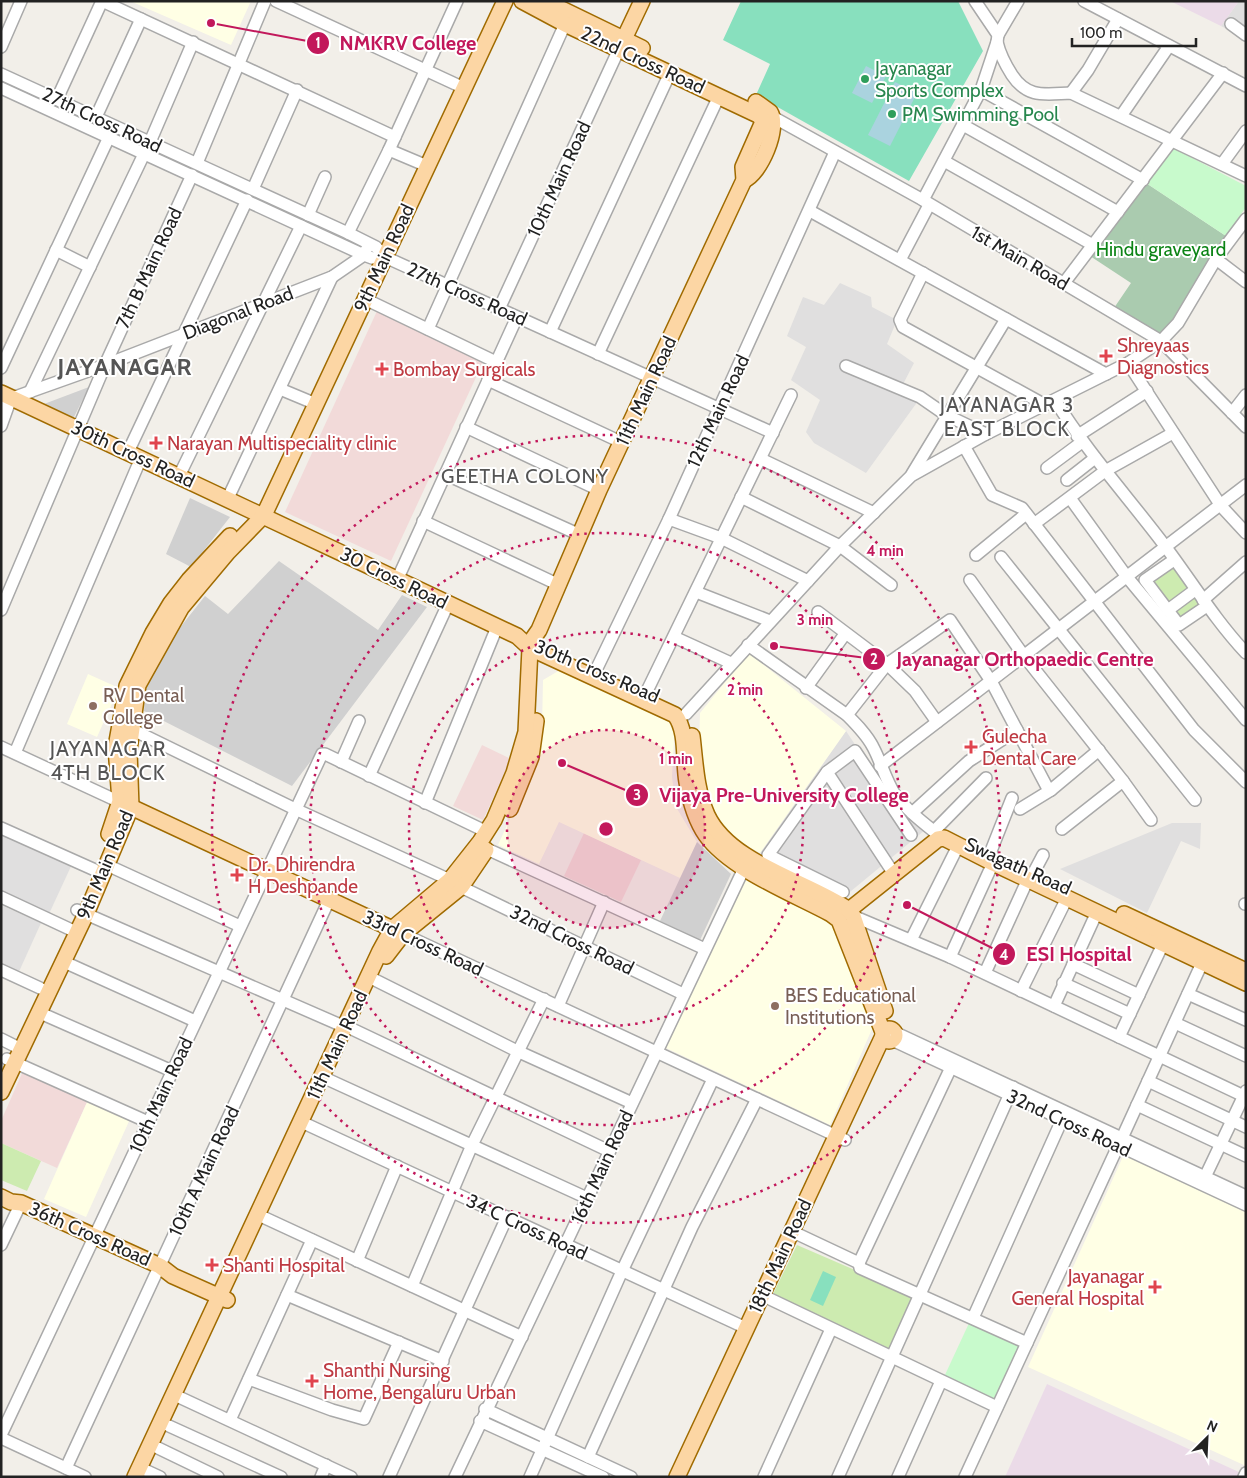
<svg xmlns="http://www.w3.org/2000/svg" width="1247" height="1478" font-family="Cabin,sans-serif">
<rect width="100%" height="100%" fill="#f2efe9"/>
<g fill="#e0dfdf">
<polygon points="1239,1 1246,1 1246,39 1221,26"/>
<polygon points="840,283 871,297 872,307 897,320 887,344 914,363 899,392 918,401 866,473 814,443 806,432 820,400 791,380 806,347 787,336 803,297 824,305"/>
<polygon points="846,731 902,815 925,830 845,896 760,853"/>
<polygon points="1172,823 1201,823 1200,849 1181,841 1147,913 1060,869"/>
<polygon points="1,830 73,862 48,916 1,895"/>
<polygon points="1,905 41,923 17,976 1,968"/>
</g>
<g fill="#f2dad9">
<polygon points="377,311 484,360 391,561 285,512"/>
<polygon points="482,745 511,759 483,820 453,806"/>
<polygon points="584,833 641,860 621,902 564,876"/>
<polygon points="23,1071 88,1100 57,1168 1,1143 1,1121"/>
</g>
<g fill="#ebdbe8">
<polygon points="1170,1 1239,1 1221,26"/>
<polygon points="1047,1384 1241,1473 1239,1477 1005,1477"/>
</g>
<g fill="#ffffe5">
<polygon points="130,1 251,1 231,45"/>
<polygon points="749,653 846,731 760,853 726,834 709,808 699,747 700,713"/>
<polygon points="560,670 675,722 672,777 676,807 697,842 680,878 559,822 539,864 498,845 517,803 542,728 543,680"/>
<polygon points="88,674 119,688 97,737 67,724"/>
<polygon points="745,873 810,906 836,929 872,1029 830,1125 666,1048"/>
<polygon points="88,1100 130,1119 86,1217 44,1199"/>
<polygon points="1125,1152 1246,1208 1246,1466 1028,1367"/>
</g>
<g fill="#d0d0d0">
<polygon points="89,387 73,419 44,404"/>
<polygon points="190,498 230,517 191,567 166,554"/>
<polygon points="279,561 378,630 402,595 427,607 292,786 144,711 146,688 171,639 205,596 228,614"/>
<polygon points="697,842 731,874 700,940 660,921"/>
</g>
<g fill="#cdebb0">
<polygon points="1166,559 1205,609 1178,629 1140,579"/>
<polygon points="1,1143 41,1161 27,1191 1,1180"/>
<polygon points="797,1245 915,1296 890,1351 772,1296"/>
</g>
<polygon fill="#aacbaf" points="1146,183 1226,236 1163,336 1114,308 1131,283 1090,256"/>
<g fill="#c8facc">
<polygon points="1173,148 1246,186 1246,207 1226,236 1146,183"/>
<polygon points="970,1321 1022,1344 996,1401 944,1377"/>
</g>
<g fill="#88e0be">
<polygon points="741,1 958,1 983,51 909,181 756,95 770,64 723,40"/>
<polygon points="823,1271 836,1277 823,1306 810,1300"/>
</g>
<g fill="#aad3df">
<polygon points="866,66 886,76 872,103 852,93"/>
<polygon points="895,82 917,93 890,146 868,135"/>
</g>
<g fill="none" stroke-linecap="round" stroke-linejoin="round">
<defs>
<g id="minor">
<polyline points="102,1 395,137"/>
<polyline points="276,1 464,88"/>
<polyline points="1084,1 1246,86"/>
<polyline points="1231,24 1246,35"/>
<polyline points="998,35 1018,1"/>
<path d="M997 42C1000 55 1005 64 1012 75 1028 99 1045 94 1071 93L1246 176"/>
<polyline points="1,47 21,1"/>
<polyline points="1,74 348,233 376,247 385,257 773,433"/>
<polyline points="1,88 364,255 372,258 385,257"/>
<polyline points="981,90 1143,180"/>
<polyline points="1071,93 1088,70 1118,19"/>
<polyline points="57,99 102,1"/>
<polyline points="1121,116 1169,46"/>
<polyline points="96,117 141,19"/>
<polyline points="773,117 923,200 1161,341 1246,427"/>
<polyline points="963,125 1118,212"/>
<polyline points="150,142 193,42"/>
<polyline points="389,150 427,166"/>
<polyline points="944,161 1093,245"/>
<polyline points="197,163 265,1"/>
<polyline points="1222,164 1246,131"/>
<polyline points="253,189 297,90"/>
<polyline points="923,200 981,90 997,42 998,35 975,1"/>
<polyline points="810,211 1106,374"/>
<polyline points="308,215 325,177"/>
<polyline points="348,233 389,150 457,1"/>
<polyline points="56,250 90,267"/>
<polyline points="1216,259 1246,282"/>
<polyline points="900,260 929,205"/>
<polyline points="923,273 900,320 903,327 1045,405"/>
<polyline points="1064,283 1223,73"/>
<polyline points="365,299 496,362"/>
<polyline points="499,309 619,49"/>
<polyline points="428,329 565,24"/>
<polyline points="550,332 670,73"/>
<polyline points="598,354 719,96"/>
<polyline points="1128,363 1221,506 1246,533"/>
<polyline points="846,366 920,397 946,415 986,434"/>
<polyline points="1,368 109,137"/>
<polyline points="488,380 623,443"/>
<polyline points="280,389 316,404"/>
<polyline points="30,392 144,154"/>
<path d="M1055 400C1087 452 1128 497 1165 546 1192 582 1215 620 1246 653"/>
<polyline points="1,402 105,365 332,277 364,255 366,250"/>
<polyline points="1232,413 1246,395"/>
<polyline points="1,426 11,398"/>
<polyline points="466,427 599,490"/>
<polyline points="1077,436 1147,391"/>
<polyline points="964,446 992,495 1022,508 1194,730 1246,782"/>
<polyline points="128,452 247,200"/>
<polyline points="761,459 874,513"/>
<polyline points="1047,468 1082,442"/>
<polyline points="445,474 580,535"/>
<polyline points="912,474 1006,319"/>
<polyline points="179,476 301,226"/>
<polyline points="1067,480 1095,458"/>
<polyline points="741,497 840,546 891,585"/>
<polyline points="228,498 332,277"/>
<polyline points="1070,498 1127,577 1246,720"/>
<polyline points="669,519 721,538 808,581"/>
<polyline points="423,521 557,584"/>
<polyline points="1034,524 1105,471 1173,433"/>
<polyline points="976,555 1026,514"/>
<polyline points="1001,557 1195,800"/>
<polyline points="1174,560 1145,580 1179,625 1207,606"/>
<polyline points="397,580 517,317"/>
<polyline points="970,580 1024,656 1123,781 1062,829"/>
<polyline points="696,592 770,621"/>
<polyline points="1203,600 1246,562"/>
<polyline points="1,610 105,365 192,175"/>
<polyline points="1168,610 1195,590"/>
<polyline points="818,612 887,664 915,691 937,722"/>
<polyline points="674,637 731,663"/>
<path d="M748 645 847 715C857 725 867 735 873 747 881 762 885 778 894 793 907 811 925 824 941 837"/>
<polyline points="597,668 669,519 835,152"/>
<polyline points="806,688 845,634"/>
<polyline points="647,691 791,395"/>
<polyline points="686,714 840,546 911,476 986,434 1128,363 1161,341 1178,323 1216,259 1246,219"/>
<polyline points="847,715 887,664 950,620 991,681 1048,789 1051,790 1099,750"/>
<polyline points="131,729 295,809 450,880"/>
<polyline points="1,747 124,804"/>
<polyline points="15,753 141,458"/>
<polyline points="341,762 359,721"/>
<polyline points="880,766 1246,485"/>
<polyline points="827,772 894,874"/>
<polyline points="369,776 448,604"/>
<polyline points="1123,781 1151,820"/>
<polyline points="425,803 497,627"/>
<polyline points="1020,809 1051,790"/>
<polyline points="912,813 969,761 1017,730"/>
<polyline points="1,828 95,870"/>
<polyline points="934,831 986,778"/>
<polyline points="487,849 705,949"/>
<polyline points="991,851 1012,798"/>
<polyline points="107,865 240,926"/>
<polyline points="1034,872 1043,855"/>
<polyline points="461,887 683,994"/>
<polyline points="843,892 768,855 827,772 855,751 911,835"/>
<polyline points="1,897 76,932"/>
<polyline points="1245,904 1246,904"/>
<polyline points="77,910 345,1027"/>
<polyline points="853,916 950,957 1246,1097"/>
<polyline points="403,934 845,1140"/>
<polyline points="911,940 958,846"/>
<polyline points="950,957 993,863"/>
<polyline points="62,961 195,1021"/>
<polyline points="1073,964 1139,995"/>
<polyline points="1,970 40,988"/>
<polyline points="985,973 1028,879"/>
<polyline points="375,980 517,1051 632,1103"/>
<polyline points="1063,983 1130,1014"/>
<polyline points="1021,991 1067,898"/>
<polyline points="1188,994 1246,1020"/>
<polyline points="558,1006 604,902"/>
<polyline points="1054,1006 1097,912"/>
<polyline points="38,1012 172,1071"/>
<polyline points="1175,1023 1246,1056"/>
<polyline points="352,1029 609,1151"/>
<polyline points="894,1032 1246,1196"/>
<polyline points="1119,1037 1163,944"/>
<polyline points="1,1039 21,1049"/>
<polyline points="892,1040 1246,1205"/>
<polyline points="7,1059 148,1122"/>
<polyline points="329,1080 587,1198"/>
<polyline points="1148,1081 1246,1127"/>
<polyline points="1137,1105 1246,1156"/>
<polyline points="308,1125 746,1328"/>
<polyline points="1122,1138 1202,963"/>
<polyline points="1205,1177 1246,1091"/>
<polyline points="265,1218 522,1337"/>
<polyline points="791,1231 859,1263"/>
<polyline points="1,1245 21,1203"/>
<polyline points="357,1261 397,1166"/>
<polyline points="859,1263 954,1061"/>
<polyline points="859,1263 860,1268 1027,1343"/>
<polyline points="412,1286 472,1145 544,999"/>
<polyline points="287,1295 443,1361"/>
<polyline points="770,1299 997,1407"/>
<polyline points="973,1318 1065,1113"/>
<polyline points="249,1379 332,1410 364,1419 399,1342"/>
<polyline points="181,1398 351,1477"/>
<polyline points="485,1409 631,1477"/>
<polyline points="230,1420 312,1240"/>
<polyline points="480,1421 603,1477"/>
<polyline points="169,1426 281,1477"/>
<polyline points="1,1435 322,754 325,754 487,832"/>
<polyline points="1,1438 85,1477"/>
<polyline points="158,1448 218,1477"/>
<polyline points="588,1457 692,1227 757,1099"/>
<polyline points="66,1468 329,900"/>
<polyline points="147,1471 160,1477"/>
<polyline points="321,1477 326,1465"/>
<polyline points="389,1477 507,1217"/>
<polyline points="455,1477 747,862"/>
<polyline points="530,1477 622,1271 713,1079"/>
<polyline points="764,1477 831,1329"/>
<polyline points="838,1477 1013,1087"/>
<polyline points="898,1477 941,1381"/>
<polyline points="965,1477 1118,1146"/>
<polyline points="1244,1477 1246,1473"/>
</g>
<g id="major">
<polyline points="545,1 642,48"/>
<polyline points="624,39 642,1"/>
<path d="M744 180C760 174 780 128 770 112L756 102"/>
<path d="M1 393C174 473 345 555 517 636L530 648 675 715C688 732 683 761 687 782 690 800 695 819 706 835 730 869 794 894 831 914L839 920 883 1032"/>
<path d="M692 736C695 761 696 791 707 815 730 864 807 881 849 910L853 916 885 1011"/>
<polyline points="131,807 401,933"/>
<polyline points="510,809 531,757 536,721"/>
<polyline points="109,834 120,801 116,747 127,686 153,633 171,603 189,580 230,536"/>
<polyline points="849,910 938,839 944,838 993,863 1246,983"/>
<polyline points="1124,914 1246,971"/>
<polyline points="386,956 403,934 461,887 486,850"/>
<circle cx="889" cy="1035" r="6"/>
<polyline points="1,1092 86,914 131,807 129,750 138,685 181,608 228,552 264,515 505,1"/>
<polyline points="1,1197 11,1202 21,1203 160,1266 173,1276 227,1300"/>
<polyline points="135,1477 380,951 392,929 450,880 480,842 494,820 514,773 526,732 530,648 532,640 539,630 599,490 744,180 743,167 762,124 763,120 758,115 565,24 522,1"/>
<polyline points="677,1477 883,1036"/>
</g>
</defs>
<use href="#minor" stroke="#a9a9a9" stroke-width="14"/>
<use href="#major" stroke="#a06b00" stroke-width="18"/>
<use href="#minor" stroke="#fff" stroke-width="11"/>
<use href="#major" stroke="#fcd6a4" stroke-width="15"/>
</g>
<circle cx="606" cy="829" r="99" fill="#c2185b" fill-opacity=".12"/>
<g fill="none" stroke="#c2185b" stroke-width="2.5" stroke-dasharray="2.5 5">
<circle cx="606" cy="829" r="99"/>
<circle cx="606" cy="829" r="197"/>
<circle cx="606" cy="829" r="296"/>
<circle cx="606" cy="829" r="394"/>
</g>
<g fill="#2e9e5b" stroke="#fff" stroke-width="2">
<circle cx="865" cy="79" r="5"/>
<circle cx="892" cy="114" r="5"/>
</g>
<g fill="#e0444e" stroke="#fff" stroke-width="2">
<path d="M1103.5 348.5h5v5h5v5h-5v5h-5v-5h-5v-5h5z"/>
<path d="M379.5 361.5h5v5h5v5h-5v5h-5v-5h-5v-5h5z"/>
<path d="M153.5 435.5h5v5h5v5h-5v5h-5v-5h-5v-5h5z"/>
<path d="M968.5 739.5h5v5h5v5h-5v5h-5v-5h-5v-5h5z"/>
<path d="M234.5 867.5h5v5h5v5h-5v5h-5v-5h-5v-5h5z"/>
<path d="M209.5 1257.5h5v5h5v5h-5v5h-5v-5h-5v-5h5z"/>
<path d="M1152.5 1279.5h5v5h5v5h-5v5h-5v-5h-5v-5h5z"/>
<path d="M309.5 1373.5h5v5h5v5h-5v5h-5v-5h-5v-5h5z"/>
</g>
<g fill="#8d6e63" stroke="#fff" stroke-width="2">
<circle cx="93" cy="706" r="5"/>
<circle cx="775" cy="1006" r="5"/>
</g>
<g text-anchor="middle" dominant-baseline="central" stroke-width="4" stroke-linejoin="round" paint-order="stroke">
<g font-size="19" fill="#222" stroke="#fff">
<text transform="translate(643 60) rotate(25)">22nd Cross Road</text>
<text transform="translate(102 120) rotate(25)">27th Cross Road</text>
<text transform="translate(559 179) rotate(-65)">10th Main Road</text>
<text transform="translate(384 258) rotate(-65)">9th Main Road</text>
<text transform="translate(1020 258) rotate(30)">1st Main Road</text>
<text transform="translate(149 268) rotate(-65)">7th B Main Road</text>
<text transform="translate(467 294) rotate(24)">27th Cross Road</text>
<text transform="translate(238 313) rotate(-21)">Diagonal Road</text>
<text transform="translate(646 391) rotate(-65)">11th Main Road</text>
<text transform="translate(718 411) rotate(-65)">12th Main Road</text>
<text transform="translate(133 454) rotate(25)">30th Cross Road</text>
<text transform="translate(394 578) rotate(26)">30 Cross Road</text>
<text transform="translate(597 671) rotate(23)">30th Cross Road</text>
<text transform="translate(105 865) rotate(-67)">9th Main Road</text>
<text transform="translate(1018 866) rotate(24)">Swagath Road</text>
<text transform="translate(572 940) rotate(26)">32nd Cross Road</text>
<text transform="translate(423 943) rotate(25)">33rd Cross Road</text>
<text transform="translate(337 1045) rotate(-65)">11th Main Road</text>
<text transform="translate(161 1095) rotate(-65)">10th Main Road</text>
<text transform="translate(1069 1123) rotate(25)">32nd Cross Road</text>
<text transform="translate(602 1167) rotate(-65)">16th Main Road</text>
<text transform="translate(204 1171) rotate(-65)">10th A Main Road</text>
<text transform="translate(527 1227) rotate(25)">34 C Cross Road</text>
<text transform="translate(90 1234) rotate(24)">36th Cross Road</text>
<text transform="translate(780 1256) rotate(-65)">18th Main Road</text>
</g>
<g font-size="19" fill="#27864d" stroke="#fff" text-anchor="start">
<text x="875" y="68">Jayanagar<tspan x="875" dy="22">Sports Complex</tspan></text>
<text x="902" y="114">PM Swimming Pool</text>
</g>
<g font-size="19" fill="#0c8416" stroke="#fff">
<text x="1161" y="249">Hindu graveyard</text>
</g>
<g font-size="19" fill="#be3a42" stroke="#fff" text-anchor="start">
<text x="1117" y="345">Shreyaas<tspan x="1117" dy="22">Diagnostics</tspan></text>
<text x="393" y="369">Bombay Surgicals</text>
<text x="167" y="443">Narayan Multispeciality clinic</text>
<text x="982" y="736">Gulecha<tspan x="982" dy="22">Dental Care</tspan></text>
<text x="248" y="864">Dr. Dhirendra<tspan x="248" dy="22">H Deshpande</tspan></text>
<text x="223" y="1265">Shanti Hospital</text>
<text x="1144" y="1276" text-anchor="end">Jayanagar<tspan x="1144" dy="22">General Hospital</tspan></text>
<text x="323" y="1370">Shanthi Nursing<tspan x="323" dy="22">Home, Bengaluru Urban</tspan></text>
</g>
<g font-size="19" fill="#785e54" stroke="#fff" text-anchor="start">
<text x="103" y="695">RV Dental<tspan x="103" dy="22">College</tspan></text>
<text x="785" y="995">BES Educational<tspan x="785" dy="22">Institutions</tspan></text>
</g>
<g font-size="20" letter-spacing="1" fill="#555" stroke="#fff">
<text x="525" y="476">GEETHA COLONY</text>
</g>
<g font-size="21" letter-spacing="1" fill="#555" stroke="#fff">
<text x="1007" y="404">JAYANAGAR 3<tspan x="1007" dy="24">EAST BLOCK</tspan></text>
<text x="108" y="748">JAYANAGAR<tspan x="108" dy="24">4TH BLOCK</tspan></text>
</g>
<g font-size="24" font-weight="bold" letter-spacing="1" fill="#555" stroke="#fff">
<text x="125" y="366">JAYANAGAR</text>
</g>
</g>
<circle cx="606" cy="829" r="8" fill="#c2185b" stroke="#fff" stroke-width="2.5"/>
<g font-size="15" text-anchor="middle" font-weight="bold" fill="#c2185b" stroke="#fff" stroke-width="4" stroke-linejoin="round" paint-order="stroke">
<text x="885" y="556">4 min</text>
<text x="815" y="625">3 min</text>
<text x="745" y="695">2 min</text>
<text x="676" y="764">1 min</text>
</g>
<path fill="none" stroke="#c2185b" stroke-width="2" d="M211 23L318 43M774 646L874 659M562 763L637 795M907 905L1004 954"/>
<g fill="#c2185b" stroke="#fff" stroke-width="2">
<circle cx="211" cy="23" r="5"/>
<circle cx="774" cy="646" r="5"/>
<circle cx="562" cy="763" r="5"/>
<circle cx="907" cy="905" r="5"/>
<circle cx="318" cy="43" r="12"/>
<circle cx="874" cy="659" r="12"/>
<circle cx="637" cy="795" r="12"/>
<circle cx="1004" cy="954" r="12"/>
</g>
<g font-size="15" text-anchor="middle" font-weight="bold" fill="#fff">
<text x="318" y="48">1</text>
<text x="874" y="664">2</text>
<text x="637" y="800">3</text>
<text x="1004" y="960">4</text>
</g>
<g font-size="20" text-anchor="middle" font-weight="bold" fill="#c2185b" stroke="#fff" stroke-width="4" stroke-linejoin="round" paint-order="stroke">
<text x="408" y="50">NMKRV College</text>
<text x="1025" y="666">Jayanagar Orthopaedic Centre</text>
<text x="784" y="802">Vijaya Pre-University College</text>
<text x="1079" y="961">ESI Hospital</text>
</g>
<rect width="1247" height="1478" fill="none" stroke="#222222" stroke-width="5"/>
<g transform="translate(1207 1438) rotate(24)" stroke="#ffffff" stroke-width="4" paint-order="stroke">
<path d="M0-4L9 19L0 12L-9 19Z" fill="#222222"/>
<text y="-8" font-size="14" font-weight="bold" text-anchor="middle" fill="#222222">N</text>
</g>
<path d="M1072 38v8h124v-8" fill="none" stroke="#222222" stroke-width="2.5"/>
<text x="1080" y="38" font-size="15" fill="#222222" stroke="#ffffff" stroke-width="4" paint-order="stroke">100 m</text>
</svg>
